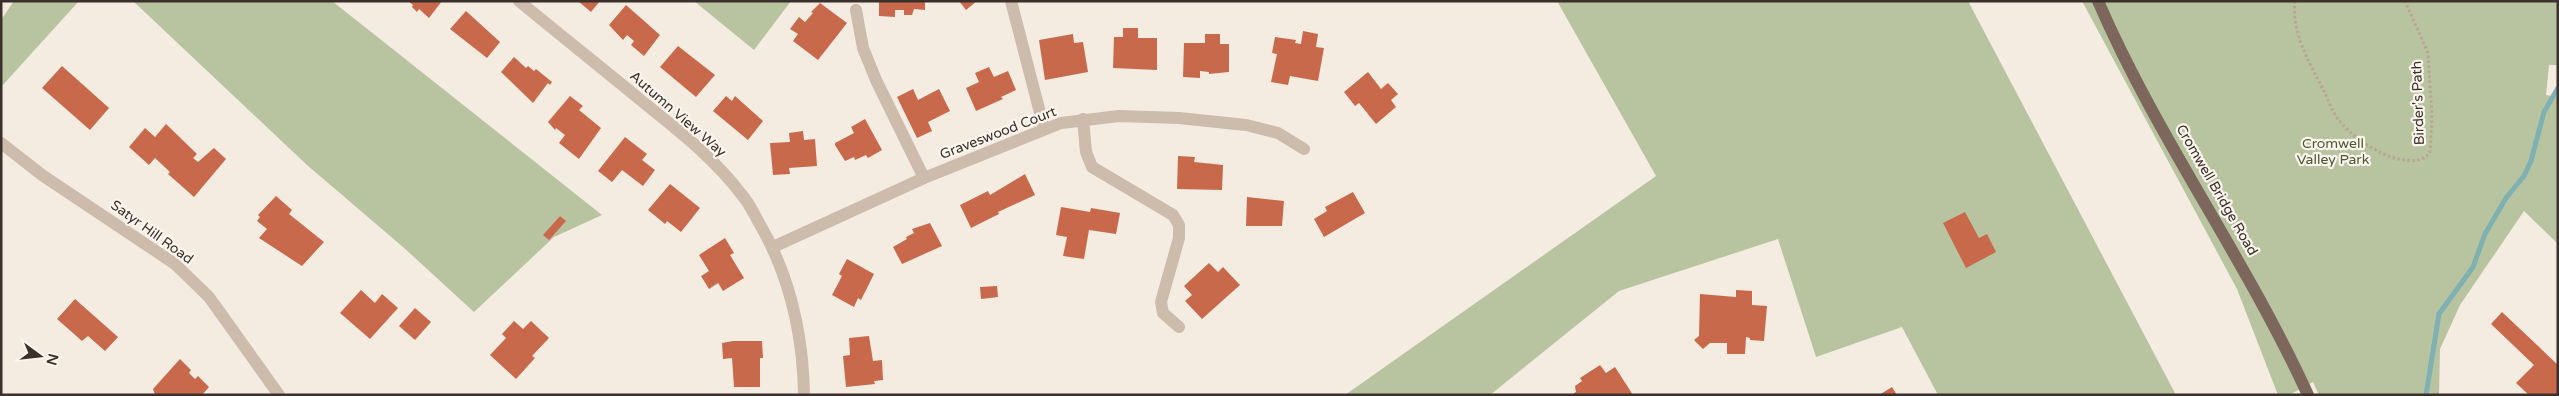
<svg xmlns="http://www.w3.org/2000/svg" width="2559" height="396" font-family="'Varela Round',sans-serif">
<rect width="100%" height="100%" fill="#f4ebe1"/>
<g fill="#b8c4a0">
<polygon points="14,1 79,1 1,87 1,20"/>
<polygon points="133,1 332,1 602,215 554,237 474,312 403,247 307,165"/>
<polygon points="694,1 791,1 754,50"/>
<polygon points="1557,1 1968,1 2176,395 1938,395 1902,327 1816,357 1778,239 1619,291 1490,395 1345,395 1656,176"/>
<polygon points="2082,1 2558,1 2558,65 2549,65 2546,95 2558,97 2558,244 2524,211 2460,305 2440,349 2439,395 2319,395 2313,382 2289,395 2278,395 2237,289"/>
</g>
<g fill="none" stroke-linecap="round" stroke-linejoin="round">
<polyline stroke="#7fb0b2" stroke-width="5" points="2426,395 2439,314 2473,267 2485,234 2506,198 2524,176 2531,161 2544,112 2558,88"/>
</g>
<g fill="#c8694b">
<polygon points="408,1 442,1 429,18 419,9 417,12 412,7 413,5"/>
<polygon points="578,1 600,1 591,12"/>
<polygon points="879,1 925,1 925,10 914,9 912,15 904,15 904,10 895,10 895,17 879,16"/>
<polygon points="959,1 977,1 966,10"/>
<polygon points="820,3 847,23 818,60 793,41 798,34 790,29 799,17 805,22 813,13 811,12"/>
<polygon points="626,5 660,35 644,56 631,45 634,41 627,35 623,40 609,25"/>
<polygon points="466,11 500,42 487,58 450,29"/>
<polygon points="1123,28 1138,28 1138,38 1157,38 1157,70 1113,68 1114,37 1123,37"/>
<polygon points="1303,31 1318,34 1316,47 1324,48 1318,81 1290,76 1288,85 1271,82 1277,54 1272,53 1275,37 1296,40 1295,43 1301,44"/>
<polygon points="1073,34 1074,43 1083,42 1088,72 1045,80 1039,40"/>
<polygon points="1205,34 1220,34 1220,44 1229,44 1229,72 1209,74 1209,72 1200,71 1200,78 1183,77 1184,43 1205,43"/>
<polygon points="678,46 715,75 696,97 660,67"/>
<polygon points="514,57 526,68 528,66 534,71 536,69 552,82 550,85 548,83 533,103 501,72"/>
<polygon points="62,66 109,108 90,130 42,88"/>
<polygon points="989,67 994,77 1008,71 1016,90 1001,97 1003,99 976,111 966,88 979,82 975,73"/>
<polygon points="1368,72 1381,89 1388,83 1398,94 1391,100 1396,107 1376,124 1359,103 1355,106 1344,92"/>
<polygon points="913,89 918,100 939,89 950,111 928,122 932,131 917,138 897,97"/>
<polygon points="570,96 583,106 579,110 601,128 579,159 559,143 565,135 556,128 555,130 548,122"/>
<polygon points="726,96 732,101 735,96 763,121 748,140 713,111"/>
<polygon points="865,119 882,150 868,158 866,155 855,160 854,157 845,161 835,145 835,143 854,133 851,127"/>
<polygon points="166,124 197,154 193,158 198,162 214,148 226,159 194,197 168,174 170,172 155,158 149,165 129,147 145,128 155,137"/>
<polygon points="803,131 804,140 815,139 817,166 789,168 790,174 773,175 770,143 790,142 789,133"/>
<polygon points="625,137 647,154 642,160 655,170 643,186 622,170 612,182 598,171"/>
<polygon points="1178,156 1195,157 1194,162 1223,165 1222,190 1177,189"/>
<polygon points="1025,174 1035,195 998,212 999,214 971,228 960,205 988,191 990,195"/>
<polygon points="670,184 700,208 681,232 667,221 665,224 648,210"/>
<polygon points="1353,192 1365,213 1324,237 1314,219 1327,211 1325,207"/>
<polygon points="276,196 292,210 289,214 324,242 302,266 259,238 267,229 257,221 260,217 258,215"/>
<polygon points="1247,197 1284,201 1282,226 1246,226"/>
<polygon points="1061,207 1090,212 1091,208 1120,213 1116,234 1089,230 1084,259 1063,256 1067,237 1056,235"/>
<polygon points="1965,212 1979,238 1987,234 1996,252 1966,268 1943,223"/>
<polygon points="560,216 566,221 549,240 543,235"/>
<polygon points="930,223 942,246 902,264 893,247 907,239 906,237 914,233 912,229"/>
<polygon points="725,238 734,253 730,255 744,278 723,291 718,283 709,289 701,276 709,271 699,255"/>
<polygon points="847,259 874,274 861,300 858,298 854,307 832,295 842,276 839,274"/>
<polygon points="1209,263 1218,272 1223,267 1240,285 1202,319 1185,301 1192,295 1184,286"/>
<polygon points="997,286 998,297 981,299 980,287"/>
<polygon points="361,290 375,303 382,294 398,308 370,339 340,313"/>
<polygon points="1736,290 1752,291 1752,305 1767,306 1764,341 1750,340 1750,338 1746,337 1745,354 1727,354 1727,343 1710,343 1703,349 1694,340 1699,336 1700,294 1736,297"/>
<polygon points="75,299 118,337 105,351 88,336 82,341 57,319"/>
<polygon points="415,308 431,322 415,340 399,326"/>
<polygon points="2502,312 2558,365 2558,395 2529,395 2516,383 2534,365 2491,324"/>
<polygon points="514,321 523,329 531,321 549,338 532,356 535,358 516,379 490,355 506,338 502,334"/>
<polygon points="869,336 873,361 882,360 883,380 874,381 875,384 846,387 843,356 850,355 849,338"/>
<polygon points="733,341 762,341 763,358 760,358 760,387 734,387 732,358 723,359 722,343"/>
<polygon points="180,359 191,370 189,373 195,379 198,376 209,387 202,395 155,395 153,389"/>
<polygon points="1600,365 1606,373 1615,367 1633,395 1571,395 1576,392 1575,386 1582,381 1580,378"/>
<polygon points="1892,387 1897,395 1879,395"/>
</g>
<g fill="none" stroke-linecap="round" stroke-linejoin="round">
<path stroke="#b9a596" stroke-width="3" stroke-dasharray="2.5 2.5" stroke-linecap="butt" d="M2295 1C2291 33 2310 64 2324 91 2328 100 2332 111 2338 119 2351 136 2377 154 2398 159 2411 161 2420 163 2430 153L2432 118 2428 53 2405 1"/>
<g stroke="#cdbbac" stroke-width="12">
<path d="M519 1C560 35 602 68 643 102 678 130 715 159 742 195 749 203 753 212 758 221 790 275 803 332 804 395"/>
<polyline points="1011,1 1044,128"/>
<polyline points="856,10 863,48 876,80 924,178"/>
<polyline points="1083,119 1086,152 1092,167 1173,215 1179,225 1179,238 1161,302 1163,313 1179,327"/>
<polyline points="1,143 42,175 175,264 209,297 279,395"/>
<polyline points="773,247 924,178 1061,123 1119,116 1179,118 1246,125 1278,133 1304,149"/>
</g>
<path stroke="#7d675c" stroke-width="12" d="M2098 1C2157 138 2246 259 2308 395"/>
</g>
<g text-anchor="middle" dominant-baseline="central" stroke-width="4.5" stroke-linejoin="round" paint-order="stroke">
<g font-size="14" fill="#3b302b" stroke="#fbf5ee">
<text transform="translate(2418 103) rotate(-92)">Birder's Path</text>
<text transform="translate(678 114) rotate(41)">Autumn View Way</text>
<text transform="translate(998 133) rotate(-21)">Graveswood Court</text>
<text transform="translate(2217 190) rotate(60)">Cromwell Bridge Road</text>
<text transform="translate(152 232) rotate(36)">Satyr Hill Road</text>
</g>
<g font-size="14" fill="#4a5a2e" stroke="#fbf5ee">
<text x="2333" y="143">Cromwell<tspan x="2333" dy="16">Valley Park</tspan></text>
</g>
</g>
<rect width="2559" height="396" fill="none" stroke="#3b302b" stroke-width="5"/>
<g transform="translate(40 356) rotate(105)" stroke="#fbf5ee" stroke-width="4" paint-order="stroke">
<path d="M0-4L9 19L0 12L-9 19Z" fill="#3b302b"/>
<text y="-8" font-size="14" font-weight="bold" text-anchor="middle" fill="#3b302b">N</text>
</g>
</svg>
